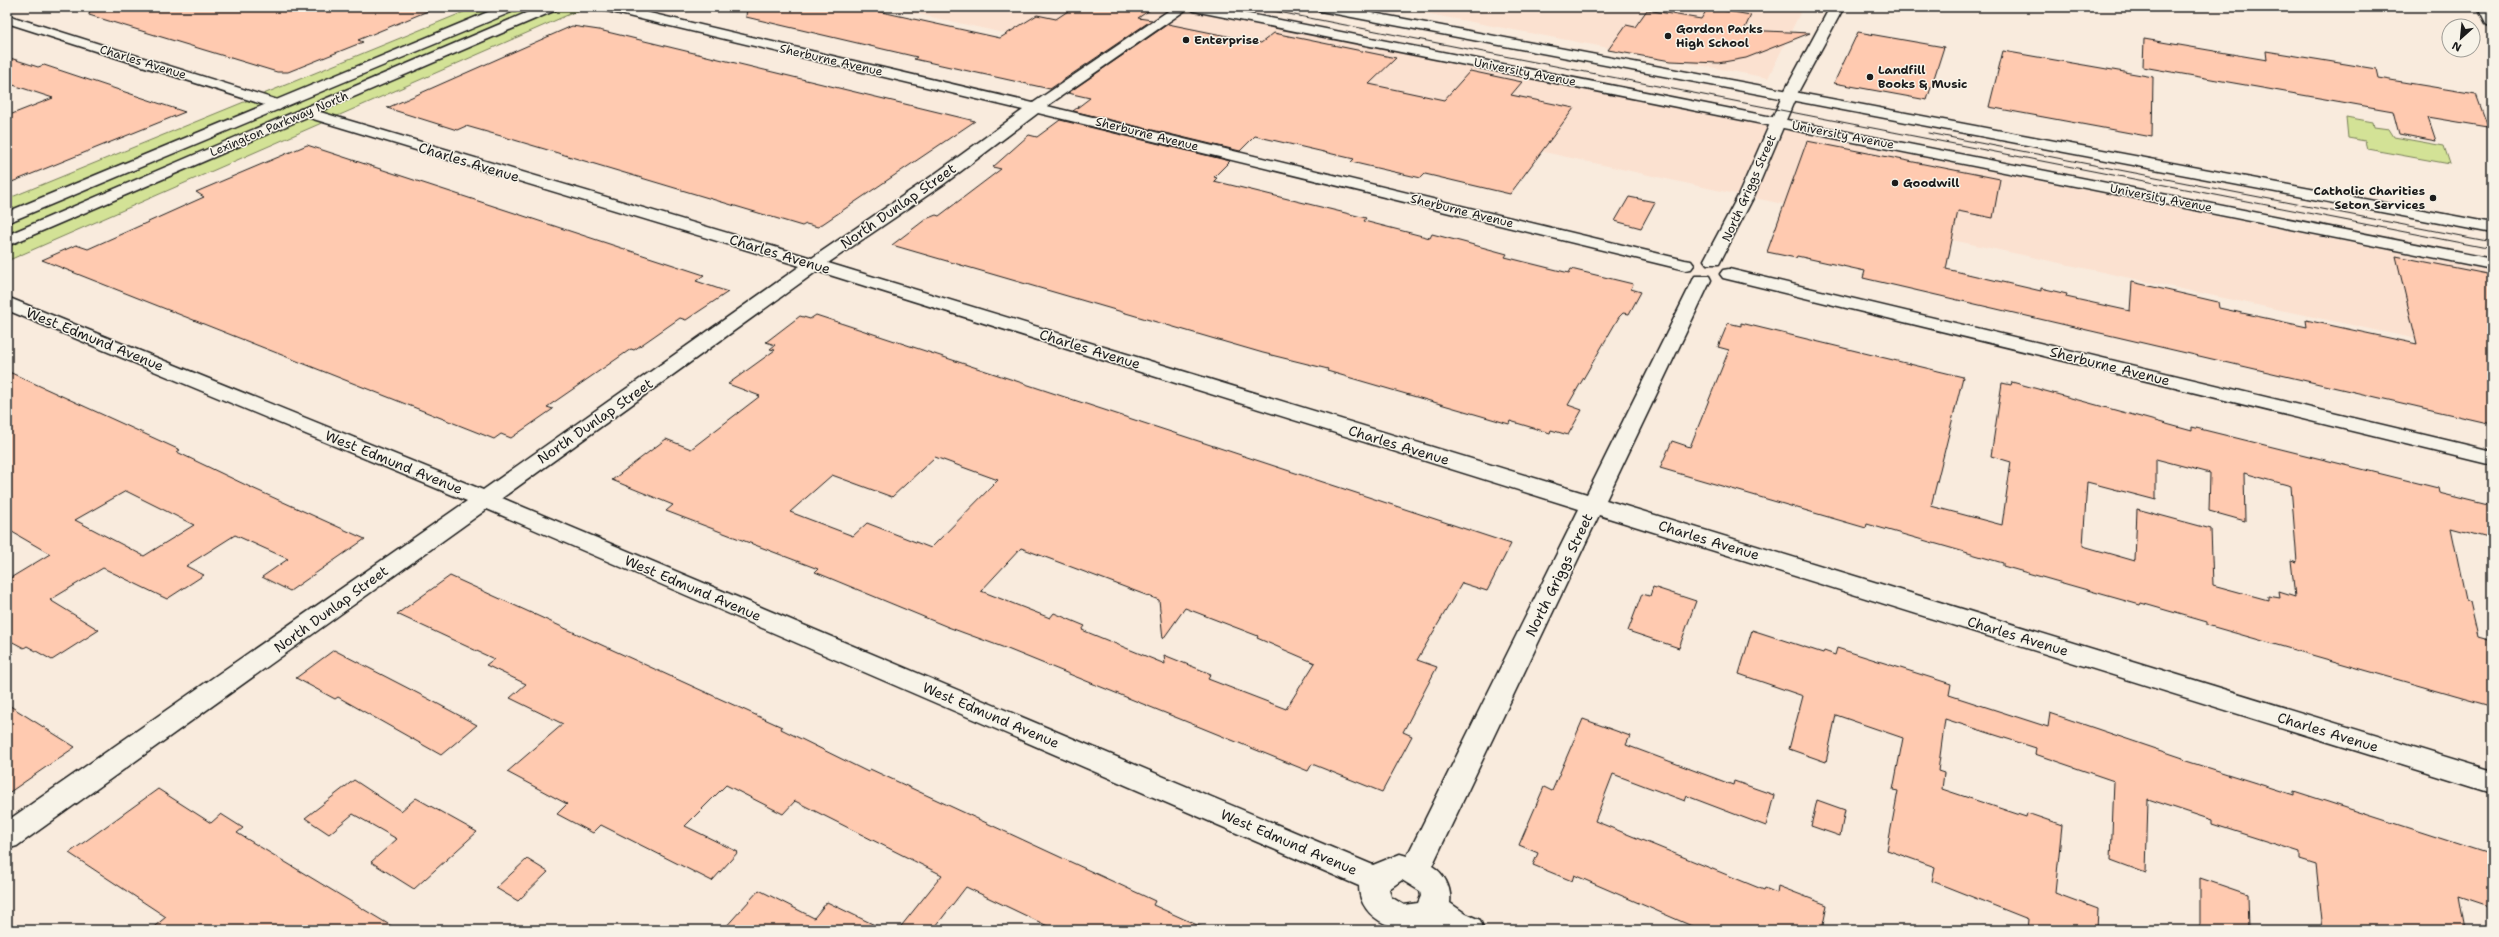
<svg xmlns="http://www.w3.org/2000/svg" width="2499" height="937" font-family="'Shantell Sans',sans-serif">
<rect width="100%" height="100%" fill="#f9ebdd"/>
<filter id="ink" filterUnits="userSpaceOnUse"><feTurbulence type="fractalNoise" baseFrequency=".025" numOctaves="2"/><feDisplacementMap in="SourceGraphic" scale="8" xChannelSelector="R" yChannelSelector="G"/><feConvolveMatrix kernelMatrix="1 2 1 2 8 2 1 2 1" color-interpolation-filters="sRGB"/></filter>
<g filter="url(#ink)">
<g fill="#fbe1d0">
<polygon points="886,7 1170,7 2492,271 2492,355 1712,189"/>
<polygon points="1392,7 1803,7 1768,78"/>
</g>
<g fill="#d3e296" stroke="#787f59">
<polygon points="476,7 586,7 7,261 7,199"/>
<polygon points="2346,117 2373,122 2374,127 2389,129 2394,137 2444,146 2450,164 2367,149 2365,141 2348,138"/>
</g>
<g fill="#ffcab0" stroke="#1c1c1c" fill-rule="evenodd">
<polygon points="90,7 434,7 435,8 358,40 363,42 288,72 277,72 89,15"/>
<polygon points="747,7 859,7 1000,38 1037,15 1056,19 1074,7 1154,7 1138,18 1152,20 1050,89 914,59 917,57 746,17"/>
<polygon points="1708,8 1751,15 1744,30 1810,33 1746,58 1718,63 1671,61 1608,50 1626,25 1635,27 1647,10 1701,19"/>
<polygon points="1168,24 1261,43 1274,33 1396,58 1369,84 1444,100 1470,71 1522,82 1511,95 1574,108 1510,194 1425,174 1421,178 1381,169 1351,162 1354,159 1255,136 1240,151 1073,111 1090,98 1068,93"/>
<polygon points="572,26 599,30 975,121 818,227 806,224 802,226 501,136 466,126 457,130 387,108"/>
<polygon points="1858,32 1944,47 1927,100 1834,83"/>
<polygon points="2144,39 2267,60 2266,51 2376,69 2378,78 2476,94 2488,127 2428,117 2436,141 2399,134 2393,111 2143,67"/>
<polygon points="2003,51 2153,77 2152,137 1989,107"/>
<polygon points="7,57 38,67 44,65 185,112 7,184 7,116 53,98 7,83"/>
<polygon points="1060,120 1230,161 1214,177 1217,178 1214,181 1366,218 1364,221 1430,238 1432,234 1463,242 1507,254 1505,257 1569,273 1571,269 1633,284 1631,289 1641,292 1629,314 1623,313 1619,317 1568,405 1582,410 1568,435 1551,430 1550,433 1510,421 1509,424 1327,371 1328,369 1263,353 892,245 926,219 936,215 939,216 1001,169 993,167 1029,135 1037,137"/>
<polygon points="1807,141 2000,179 1993,218 1958,211 1946,269 2041,291 2041,288 2067,294 2066,297 2130,311 2132,282 2218,302 2219,308 2307,327 2306,320 2417,344 2396,256 2492,275 2492,424 1863,278 1865,271 1797,256 1796,258 1767,252"/>
<polygon points="307,145 704,275 696,281 728,292 686,320 680,318 634,350 631,349 547,407 553,409 511,438 501,434 494,439 42,260 76,245 88,249 204,197 196,192"/>
<polygon points="1629,197 1655,202 1641,228 1615,221"/>
<path d="M816 315 1511 544 1487 591 1462 583 1417 660 1437 667 1403 732 1412 736 1382 792 1312 764 1308 771 1005 648 948 627 815 572 818 569 666 511 673 505 612 480 666 439 691 449 760 396 728 384 775 350 770 349 775 345 766 342 800 316 810 319ZM935 457 998 480 931 548 867 523 853 536 790 512 832 475 892 497ZM1021 548 1159 600 1163 639 1185 608 1258 636 1257 638 1315 663 1286 709 1208 679 1211 674 1164 655 1165 664 1082 630 1085 626 1054 613 1050 618 981 591Z"/>
<path d="M1728 323 1741 326V323L1963 377 1931 506 2002 525 2011 462 1991 456 2002 383 2011 385 2012 382 2192 431V427L2438 488 2439 493 2492 506V539L2451 528 2466 600 2470 602 2478 637 2492 641 2490 706 2207 625V622L2141 603 2140 605 2003 566V563L1867 524 1866 528 1660 468 1672 441 1690 447 1729 350 1718 347ZM2156 459 2210 473 2209 511 2245 521 2244 473 2291 486 2297 562 2291 560 2295 597 2279 592 2280 598 2268 596V600L2213 585 2211 529 2137 509 2135 561 2083 546 2087 482 2156 500Z"/>
<path d="M7 371 180 450 177 452 250 487 365 539 290 591 262 577 288 559 235 535 186 566 204 575 167 599 103 568 50 600 99 630 52 660 27 646 24 648 7 639V580L50 554 7 529ZM126 491 194 525 144 556 75 520Z"/>
<polygon points="450,576 782,727 781,729 868,772 870,769 1155,901 1153,905 1208,930 1056,930 966,887 933,930 898,930 942,875 795,801 783,814 726,785 685,826 738,852 712,881 601,825 593,833 557,814 567,804 507,772 563,724 510,698 526,684 486,665 494,659 397,614"/>
<polygon points="1653,587 1696,601 1679,648 1628,631 1642,594 1650,596"/>
<polygon points="1752,630 1823,653 1824,651 1835,655 1837,648 1951,684 1949,695 2048,727 2050,713 2183,758 2183,760 2294,795 2294,791 2492,855 2492,907 2459,896 2465,930 2323,930 2316,864 2300,859 2300,852 2212,824 2212,820 2148,799 2146,873 2111,860 2114,781 2035,754 2036,748 1945,719 1938,771 1944,773 1942,789 2026,817 2027,813 2062,825 2055,893 2098,909 2097,930 2027,930 2028,919 1932,881 1935,867 1887,850 1898,791 1893,790 1903,738 1836,715 1826,762 1789,749 1803,696 1739,674"/>
<polygon points="334,650 425,697 477,725 441,755 338,697 335,699 296,678"/>
<polygon points="7,704 75,747 7,794"/>
<polygon points="1583,719 1630,736 1626,745 1733,785 1734,781 1774,795 1766,826 1687,796 1685,801 1613,774 1595,821 1764,890 1765,888 1777,893 1778,886 1827,905 1822,930 1701,930 1574,875 1572,881 1533,865 1538,853 1519,845 1544,787 1552,791"/>
<polygon points="354,780 401,811 416,798 477,832 414,889 371,862 397,839 353,814 329,834 305,818"/>
<polygon points="158,789 211,823 221,814 243,828 237,833 398,930 150,930 166,917 69,853"/>
<polygon points="1817,800 1845,810 1840,836 1811,826"/>
<polygon points="527,859 548,872 518,901 496,888"/>
<polygon points="2200,878 2247,894 2248,930 2200,930"/>
<polygon points="759,890 814,918 827,902 885,930 723,930"/>
</g>
<g fill="none" stroke-linecap="round" stroke-linejoin="round">
<defs>
<g id="minor">
<path d="M600 7H624L1033 103 1174 7H1190L1047 106 1685 260 1691 261 1694 265 1691 269 1685 270 1038 113 944 184 828 263 1587 494 1693 280 1695 276H1709L1711 280 1606 500 2492 771V793L1599 515 1432 866C1444 873 1452 888 1450 903L1466 914 1480 920 1484 930H1439L1433 926C1403 937 1359 922 1359 886L487 509 17 846 7 849V821L467 501 7 310V297L483 490 800 266 300 115 297 112 300 109H310L812 258 932 176 1023 110 607 11ZM817 271 1579 509 1407 856 1400 854 1373 865 502 498ZM1402 880 1420 891 1421 896 1418 903 1404 905 1391 897 1389 889Z"/>
<polygon points="1830,7 1844,7 1797,94 1754,196 1719,264 1707,264 1704,260 1738,196 1783,94"/>
<polygon points="2478,7 2492,7 2492,26 2487,25"/>
<polygon points="7,15 284,102 287,105 279,110 274,108 7,23"/>
<polygon points="1729,269 2492,451 2492,465 1723,278 1720,274 1723,270"/>
</g>
<g id="secondary">
<polygon points="500,7 518,7 516,10 7,223 7,212"/>
<polygon points="540,7 558,7 556,10 7,246 7,235"/>
<polygon points="1187,7 1214,7 2492,259 2492,269 1194,11"/>
<polygon points="1313,7 1341,7 2492,223 2492,233 1320,11"/>
</g>
</defs>
<use href="#minor" stroke="#1c1c1c" stroke-width="3"/>
<use href="#secondary" stroke="#1c1c1c" stroke-width="3"/>
<use href="#minor" fill="#f7f3e8" fill-rule="evenodd"/>
<use href="#secondary" fill="#f7f3e8" fill-rule="evenodd"/>
<g stroke="#1c1c1c" stroke-width="1">
<polyline points="1253,7 2492,249"/>
<polyline points="1928,133 2492,242"/>
</g>
</g>
</g>
<g fill="#1c1c1c" stroke="#f7f3e8" stroke-width="1.5">
<circle cx="1668" cy="36" r="4"/>
<circle cx="1186" cy="40" r="4"/>
<circle cx="1870" cy="77" r="4"/>
<circle cx="1895" cy="183" r="4"/>
<circle cx="2433" cy="198" r="4"/>
</g>
<g text-anchor="middle" dominant-baseline="central" stroke-width="3" stroke-linejoin="round" paint-order="stroke">
<g font-size="12" font-weight="bold" fill="#1c1c1c" stroke="#f7f3e8" text-anchor="start">
<text x="1676" y="29">Gordon Parks<tspan x="1676" dy="14">High School</tspan></text>
<text x="1194" y="40">Enterprise</text>
<text x="1878" y="70">Landfill<tspan x="1878" dy="14">Books &amp; Music</tspan></text>
<text x="1903" y="183">Goodwill</text>
<text x="2425" y="191" text-anchor="end">Catholic Charities<tspan x="2425" dy="14">Seton Services</tspan></text>
</g>
<g font-size="12" fill="#1c1c1c" stroke="#f7f3e8">
<text transform="translate(831 60) rotate(13)">Sherburne Avenue</text>
<text transform="translate(143 62) rotate(17)">Charles Avenue</text>
<text transform="translate(1525 72) rotate(11)">University Avenue</text>
<text transform="translate(279 124) rotate(-23)">Lexington Parkway North</text>
<text transform="translate(1147 134) rotate(14)">Sherburne Avenue</text>
<text transform="translate(1843 135) rotate(11)">University Avenue</text>
<text transform="translate(1749 188) rotate(-66)">North Griggs Street</text>
<text transform="translate(2161 198) rotate(11)">University Avenue</text>
<text transform="translate(1462 211) rotate(14)">Sherburne Avenue</text>
</g>
<g font-size="14" fill="#1c1c1c" stroke="#f7f3e8">
<text transform="translate(469 162) rotate(17)">Charles Avenue</text>
<text transform="translate(898 206) rotate(-35)">North Dunlap Street</text>
<text transform="translate(780 254) rotate(17)">Charles Avenue</text>
<text transform="translate(95 339) rotate(22)">West Edmund Avenue</text>
<text transform="translate(1090 349) rotate(17)">Charles Avenue</text>
<text transform="translate(2110 366) rotate(14)">Sherburne Avenue</text>
<text transform="translate(595 421) rotate(-35)">North Dunlap Street</text>
<text transform="translate(1399 445) rotate(17)">Charles Avenue</text>
<text transform="translate(394 462) rotate(22)">West Edmund Avenue</text>
<text transform="translate(1709 540) rotate(17)">Charles Avenue</text>
<text transform="translate(1559 575) rotate(-64)">North Griggs Street</text>
<text transform="translate(693 588) rotate(23)">West Edmund Avenue</text>
<text transform="translate(331 609) rotate(-36)">North Dunlap Street</text>
<text transform="translate(2018 636) rotate(17)">Charles Avenue</text>
<text transform="translate(991 715) rotate(23)">West Edmund Avenue</text>
<text transform="translate(2328 732) rotate(17)">Charles Avenue</text>
<text transform="translate(1289 842) rotate(23)">West Edmund Avenue</text>
</g>
</g>
<rect width="2499" height="937" fill="none" stroke="#f7f3e8" stroke-width="24"/>
<rect x="12" y="12" width="2475" height="913" fill="none" stroke="#1c1c1c" stroke-width="1.5" filter="url(#ink)"/>
<g transform="translate(2461 38) rotate(207)"><circle r="19" fill="#f7f3e8" stroke="#9f9d96"/>
<path d="M0-3L7 15L0 10L-7 15Z" fill="#1c1c1c"/>
<text y="-6" font-size="11" font-weight="bold" text-anchor="middle" fill="#1c1c1c">N</text>
</g>
</svg>
